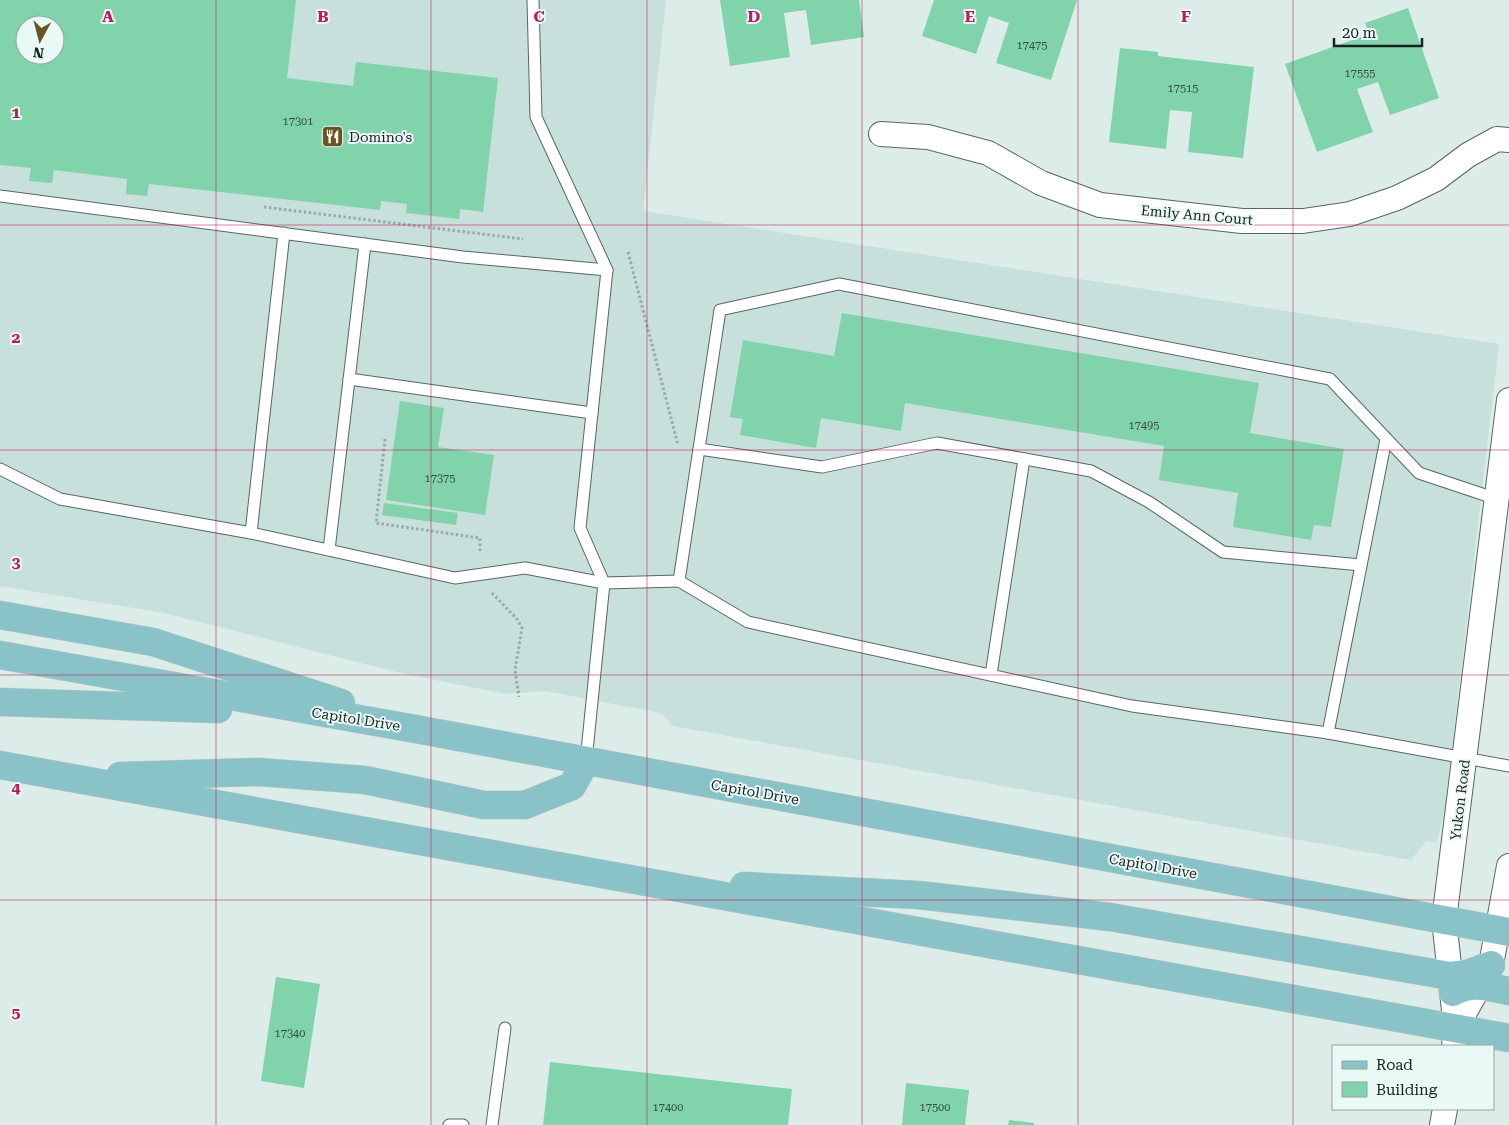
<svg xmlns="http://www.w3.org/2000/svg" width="1509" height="1125" font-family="'Roboto Serif',serif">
<rect width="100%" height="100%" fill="#dcece8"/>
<path fill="#c7e0db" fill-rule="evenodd" d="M0 0H666L643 211 1499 344 1445 808 1437 842 1426 841 1411 860 673 726 661 713 546 691 506 694 405 674 164 613 0 586ZM25 25H55V55H25Z"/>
<g fill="#81d3ac" fill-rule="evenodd">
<path d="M0 0H296L287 78 353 86 356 62 498 78 483 212 460 209 459 219 406 213 407 204 381 201 380 210 149 184 147 196 126 194 127 179 54 170 52 183 29 181 31 168 0 165ZM25 25H55V55H25Z"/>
<polygon points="720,0 859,0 864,37 811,45 806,10 784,13 790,57 730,66"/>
<polygon points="934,0 1077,0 1051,80 996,63 1009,23 989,16 976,54 922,36"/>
<polygon points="1408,8 1439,98 1390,115 1378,82 1357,89 1373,132 1317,152 1285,64 1369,34 1365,23"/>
<polygon points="1120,48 1158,52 1158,56 1254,67 1243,158 1188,152 1192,112 1170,110 1166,149 1109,142"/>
<polygon points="842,313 1259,383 1250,433 1344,449 1331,527 1314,525 1311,540 1233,527 1238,493 1159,480 1164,446 905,403 901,431 821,418 816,448 740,435 743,419 730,417 743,340 834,356"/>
<polygon points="400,401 444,408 438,447 494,455 485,515 386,500"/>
<polygon points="384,503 458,513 456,525 382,515"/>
<polygon points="276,977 320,984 304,1088 261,1081"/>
<polygon points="550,1062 792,1089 788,1125 543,1125"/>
<polygon points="906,1083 969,1090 965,1125 902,1125"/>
<polygon points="1009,1120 1034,1123 1034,1125 1008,1125"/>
</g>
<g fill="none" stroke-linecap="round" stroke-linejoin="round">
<defs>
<g id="service">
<polyline points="533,0 536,117 607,270"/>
<polyline points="0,196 463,257 607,270 580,528 604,583 586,761"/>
<polyline points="349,379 592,413"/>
<polyline points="1386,439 1328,733 1509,766"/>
<polyline points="699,449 822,467 937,443 1091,471 1149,502 1223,552 1361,565"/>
<polyline points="0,469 60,499 251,533 284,233"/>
<polyline points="251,533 455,578 525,568 604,583 679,581 720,310 839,284 1330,379 1419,473 1497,499"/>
<polyline points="329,550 365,244"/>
<polyline points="679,581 748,622 1132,706 1328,733"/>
<polyline points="991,675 1024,459"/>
<polyline points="449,1125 463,1125"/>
<polyline points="492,1125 505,1028"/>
</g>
<g id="minor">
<polyline points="881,134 928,137 988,153 1041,183 1100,205 1242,221 1303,221 1350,214 1397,198 1436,179 1468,155 1497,139 1509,140"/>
<polyline points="1456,1028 1491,965 1509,866"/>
<polyline points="1454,1046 1456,1028 1444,920 1509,400"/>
<polyline points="1442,1125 1445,1109"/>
</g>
<g id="primary">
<polyline points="0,615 153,642 341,703"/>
<polyline points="0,655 421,730 1509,932"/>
<polyline points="0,702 218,709"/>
<polyline points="0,765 1509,1038"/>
<polyline points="120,776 259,772 365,780 484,805 525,805 572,786 586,761"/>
<polyline points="744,886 918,895 1110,917 1450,976 1467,974 1491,965"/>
<path d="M1453 992C1472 981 1489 987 1509 991"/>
</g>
</defs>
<use href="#service" stroke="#586663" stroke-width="13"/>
<use href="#minor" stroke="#586663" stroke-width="26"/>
<use href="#primary" stroke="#c8cac9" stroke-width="29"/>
<g stroke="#9ba8a5" stroke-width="3" stroke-dasharray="2.5 2.5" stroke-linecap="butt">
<polyline points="264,207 523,239"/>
<polyline points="628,252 678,445"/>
<polyline points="385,439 376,523 480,538 480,553"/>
<polyline points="492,593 517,619 522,628 515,670 519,697"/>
</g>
<use href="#service" stroke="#fff" stroke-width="11"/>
<use href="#minor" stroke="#fff" stroke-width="24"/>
<use href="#primary" stroke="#89c3c7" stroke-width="28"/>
</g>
<path fill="none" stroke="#c2185b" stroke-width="1" stroke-opacity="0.55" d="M216 0V1125M431 0V1125M647 0V1125M862 0V1125M1078 0V1125M1293 0V1125M0 225H1509M0 450H1509M0 675H1509M0 900H1509"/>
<defs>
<symbol id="restaurant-square" viewBox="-11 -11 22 22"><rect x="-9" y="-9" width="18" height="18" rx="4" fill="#695524" stroke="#e9f9f6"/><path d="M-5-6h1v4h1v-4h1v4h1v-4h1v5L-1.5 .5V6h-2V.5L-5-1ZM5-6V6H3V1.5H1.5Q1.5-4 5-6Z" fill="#fff"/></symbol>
</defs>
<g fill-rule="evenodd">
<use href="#restaurant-square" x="320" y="124" width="25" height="25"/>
</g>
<g text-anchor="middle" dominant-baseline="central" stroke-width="4" stroke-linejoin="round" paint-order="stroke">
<g font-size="11" fill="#344e43">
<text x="1032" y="45">17475</text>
<text x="1360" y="73">17555</text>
<text x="1183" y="88">17515</text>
<text x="298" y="121">17301</text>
<text x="1144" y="425">17495</text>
<text x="440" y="478">17375</text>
<text x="290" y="1033">17340</text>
<text x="668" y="1107">17400</text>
<text x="935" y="1107">17500</text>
</g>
<g font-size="14" fill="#1b2120" stroke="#e9f9f6" text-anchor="start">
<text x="349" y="137">Domino's</text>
</g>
<g font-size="14" fill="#1b2120" stroke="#e9f9f6">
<text transform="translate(1197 215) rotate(5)">Emily Ann Court</text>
<text transform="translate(356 719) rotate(9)">Capitol Drive</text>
<text transform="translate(755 792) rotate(10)">Capitol Drive</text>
<text transform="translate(1460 800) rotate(-83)">Yukon Road</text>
<text transform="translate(1153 866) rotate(10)">Capitol Drive</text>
</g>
</g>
<g font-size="16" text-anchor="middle" font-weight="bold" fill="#c2185b" stroke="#e9f9f6" stroke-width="4" stroke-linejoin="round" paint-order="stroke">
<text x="108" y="22">A</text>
<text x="323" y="22">B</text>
<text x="539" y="22">C</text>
<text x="754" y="22">D</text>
<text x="970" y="22">E</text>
<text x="1186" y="22">F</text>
<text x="16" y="118">1</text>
<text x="16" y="343">2</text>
<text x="16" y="568">3</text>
<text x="16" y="793">4</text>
<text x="16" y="1018">5</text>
</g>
<rect x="1332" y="1045" width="162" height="65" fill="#e9f9f6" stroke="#97a3a0"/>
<rect x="1342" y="1061" width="25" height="8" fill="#89c3c7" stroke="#97a3a0"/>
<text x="1376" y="1070" font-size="15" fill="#1b2120">Road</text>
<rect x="1342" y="1082" width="25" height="15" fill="#81d3ac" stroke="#97a3a0"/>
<text x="1376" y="1095" font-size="15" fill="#1b2120">Building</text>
<g transform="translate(40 40) rotate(187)"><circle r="24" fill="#e9f9f6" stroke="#97a3a0"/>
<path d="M0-4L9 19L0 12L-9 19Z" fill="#695524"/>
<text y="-8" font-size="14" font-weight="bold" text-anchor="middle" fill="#1b2120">N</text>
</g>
<path d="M1334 38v8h88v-8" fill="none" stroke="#1b2120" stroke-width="2.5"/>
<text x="1342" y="38" font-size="15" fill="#1b2120" stroke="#e9f9f6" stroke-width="4" paint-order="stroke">20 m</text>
</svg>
